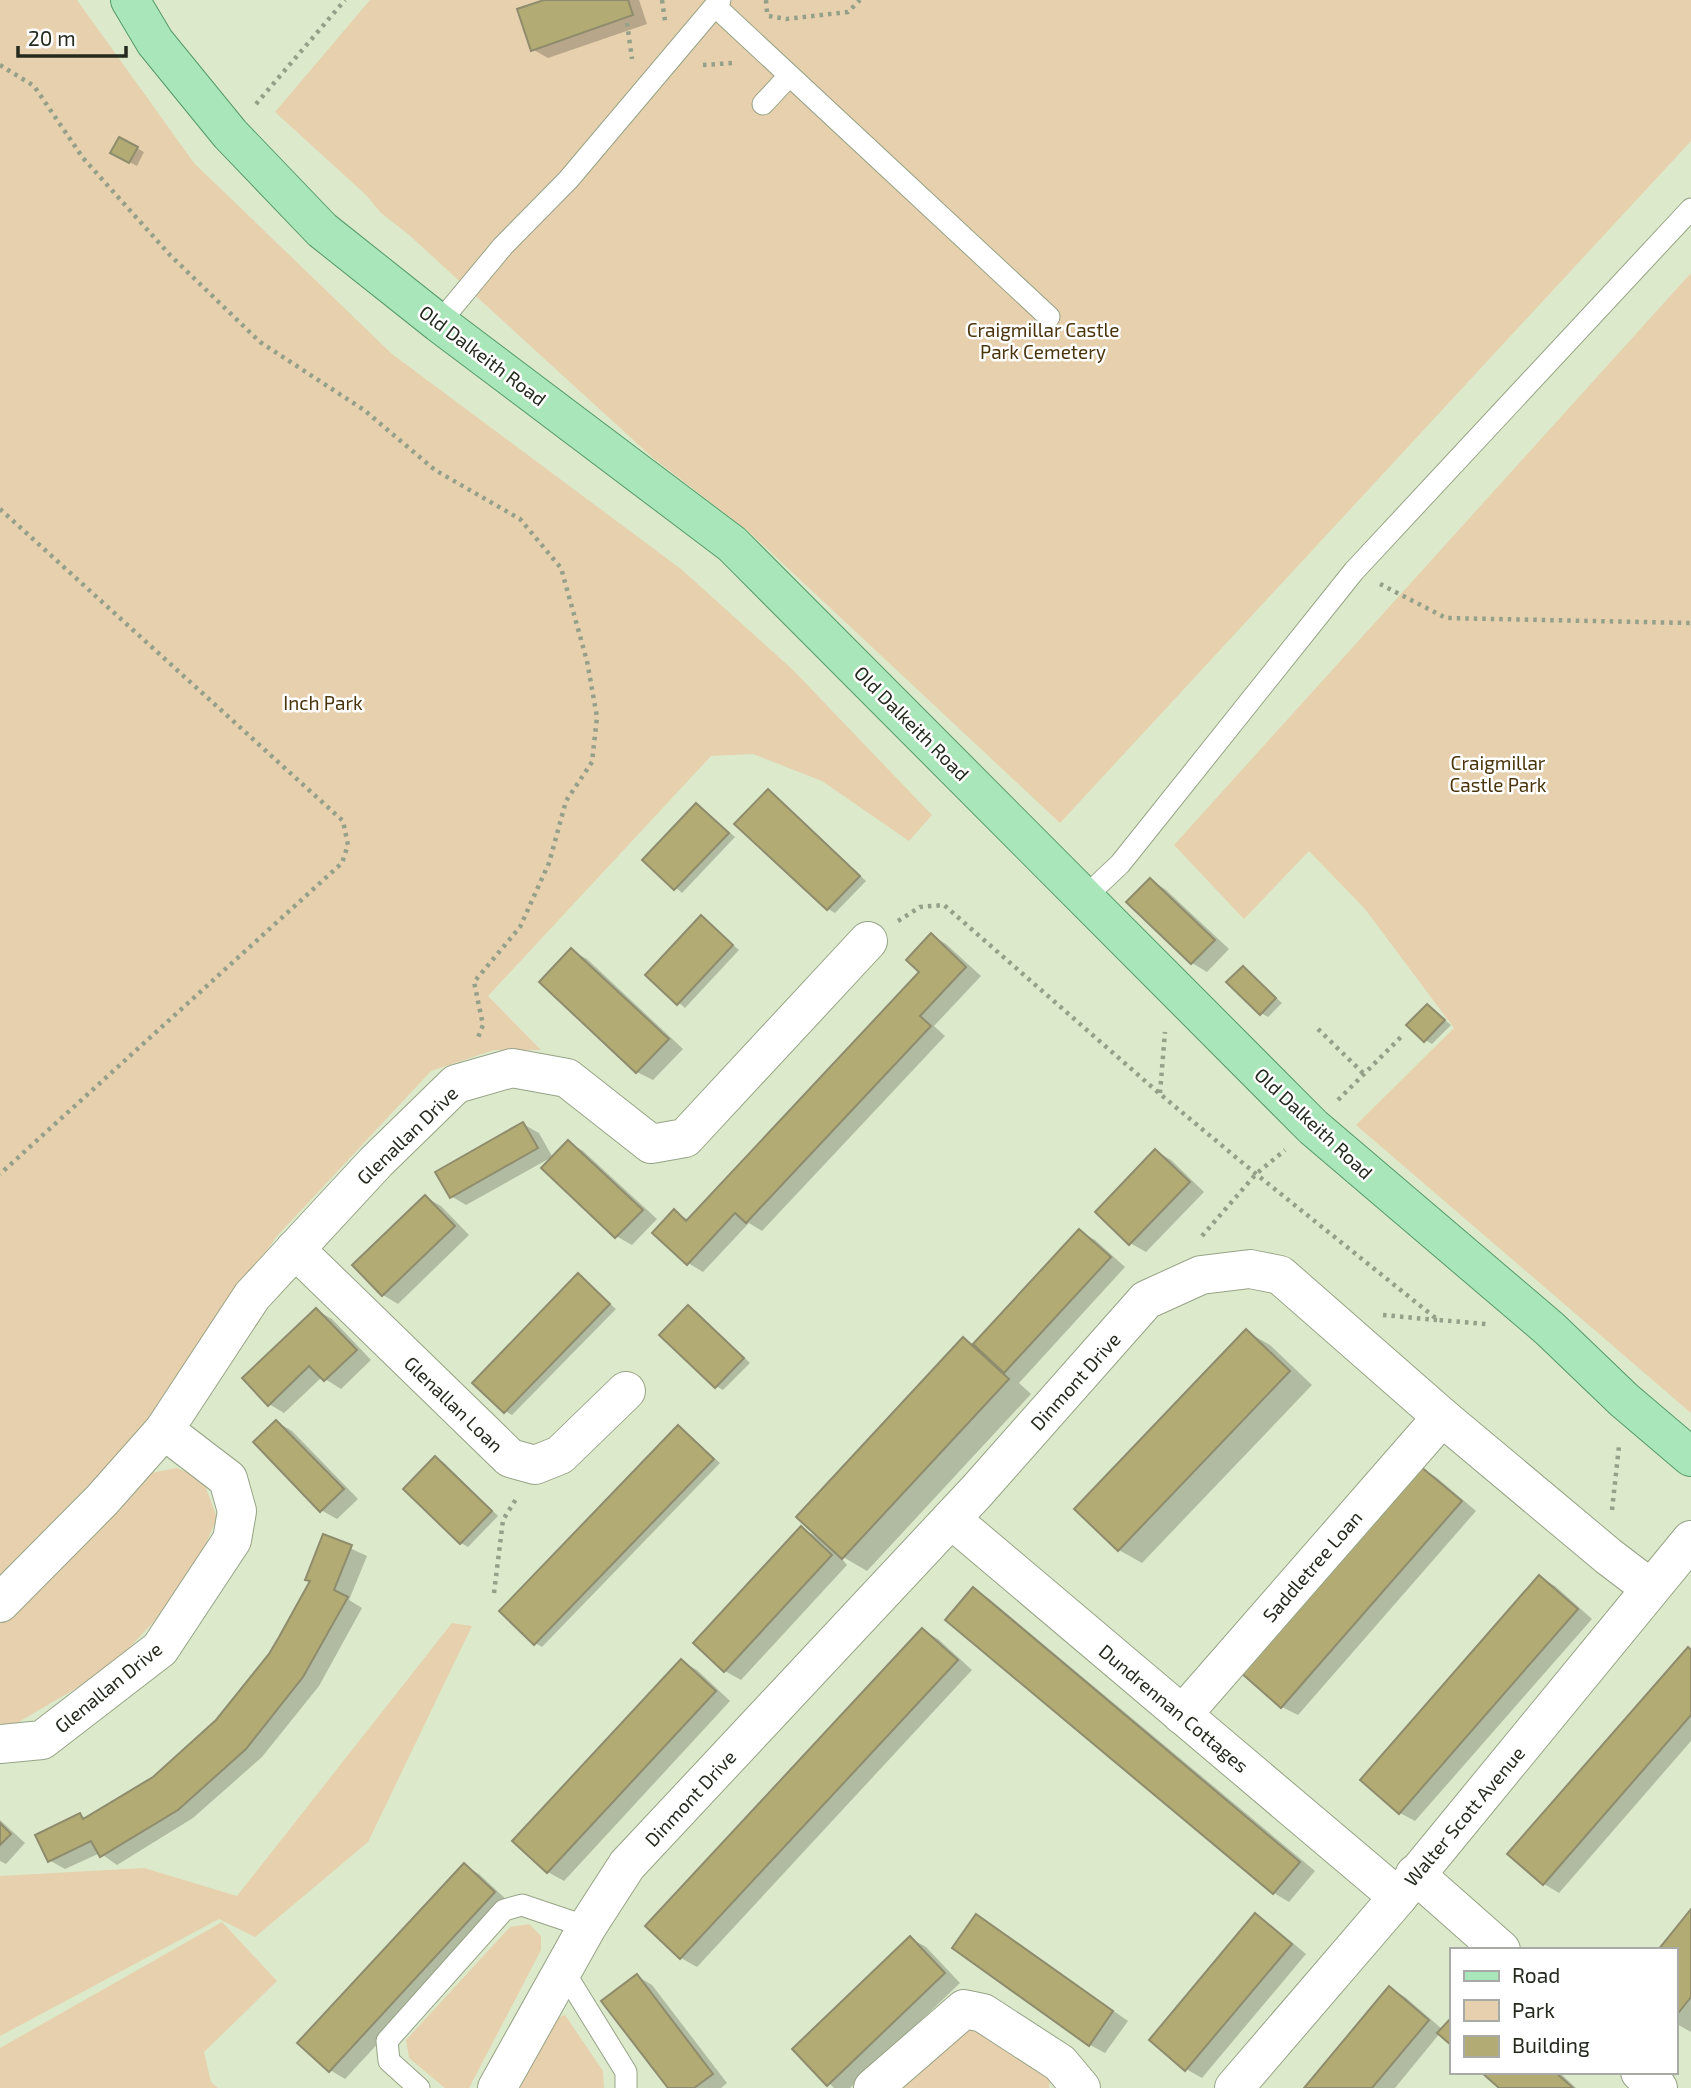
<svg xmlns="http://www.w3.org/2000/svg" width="1691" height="2088" font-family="'Exo 2',sans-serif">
<rect width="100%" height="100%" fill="#dceacb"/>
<g fill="#e6d0ad">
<polygon points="0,0 77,0 194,163 392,354 681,569 792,669 932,815 909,841 822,781 753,754 711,756 488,996 541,1050 494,1050 431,1071 277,1236 148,1419 20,1566 0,1583"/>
<polygon points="370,0 1691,0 1691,141 1060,823 748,531 653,458 408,234 381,213 366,195 275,112"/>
<polygon points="1691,273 1691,1413 1356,1125 1454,1028 1365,909 1309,851 1244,919 1174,845"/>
<polygon points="177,1468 203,1480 217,1518 187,1587 109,1669 10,1727 0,1723 0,1621 145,1474"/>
<polygon points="452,1623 472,1626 368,1842 255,1937 219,1919 0,2036 0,1876 144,1868 237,1896"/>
<polygon points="222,1922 277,1981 204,2052 211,2082 218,2088 0,2088 0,2048"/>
<polygon points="529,1924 541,1936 541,1950 469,2088 445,2088 409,2058 406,2040 510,1927"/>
<polygon points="565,2015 603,2071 604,2088 520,2088 553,2020"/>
<polygon points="966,2024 1050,2076 1049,2088 890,2088"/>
</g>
<g fill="#0003">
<polygon points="549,0 639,0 647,24 548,58 532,49"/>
<polygon points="120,139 144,152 137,166 112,153"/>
<polygon points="768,791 775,795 866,881 835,913 828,909"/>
<polygon points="697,805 735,837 682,893 645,860"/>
<polygon points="1150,880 1165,889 1229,949 1207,972 1192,963"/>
<polygon points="701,917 739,950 685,1008 647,975"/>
<polygon points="931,935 946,944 981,976 934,1026 945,1036 762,1231 749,1223 703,1272 688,1263 674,1212 689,1220 921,972"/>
<polygon points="572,951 587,959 683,1049 653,1080 637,1072 541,982"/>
<polygon points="1243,968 1282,1003 1268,1017 1261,1013"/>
<polygon points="1428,1006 1451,1025 1432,1044 1425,1040"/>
<polygon points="523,1124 539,1133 553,1158 568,1142 583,1151 657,1219 632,1245 616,1236 552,1157 466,1205 451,1196"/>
<polygon points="1156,1151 1171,1160 1204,1192 1146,1252 1130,1243"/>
<polygon points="425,1197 441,1206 469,1235 398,1304 383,1295"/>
<polygon points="1079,1231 1095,1240 1125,1267 1019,1383 1031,1394 867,1571 838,1554 847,1565 741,1680 725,1671 695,1643 801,1528 821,1539 963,1339 974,1345"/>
<polygon points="578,1275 616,1309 512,1415 505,1411"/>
<polygon points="689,1307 696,1311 750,1363 723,1390 716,1386"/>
<polygon points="316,1310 332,1319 371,1360 341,1389 322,1377 284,1413 269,1404"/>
<polygon points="1247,1332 1270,1345 1312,1385 1142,1563 1119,1550"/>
<polygon points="277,1422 292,1431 358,1499 337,1519 321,1510"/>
<polygon points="679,1427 720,1463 542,1647 535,1643"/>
<polygon points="435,1458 443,1462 498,1516 468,1547 461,1543"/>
<polygon points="1421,1468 1436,1477 1476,1511 1298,1715 1282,1707"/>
<polygon points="324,1536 367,1556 349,1600 362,1608 319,1686 262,1757 193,1818 117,1865 100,1853 65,1869 49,1860 80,1815 87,1819 154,1778 218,1721 271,1655 312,1582"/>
<polygon points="1540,1577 1555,1586 1592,1619 1415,1821 1400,1813"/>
<polygon points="973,1589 988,1598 1315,1871 1289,1902 1274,1893"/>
<polygon points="923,1630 938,1639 972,1670 697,1967 681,1958 648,1926"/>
<polygon points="1691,1651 1691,1741 1559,1893 1544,1884"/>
<polygon points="681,1661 697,1670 730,1701 564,1881 548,1872 515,1841"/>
<polygon points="0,1820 25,1843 6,1864 0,1861"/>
<polygon points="464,1866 479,1874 509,1902 345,2079 330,2070"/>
<polygon points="1691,1911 1691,2032 1675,2023 1675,1950"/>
<polygon points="977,1916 1128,2021 1105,2053 1090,2045"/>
<polygon points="1256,1916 1271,1925 1306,1954 1202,2078 1186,2069"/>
<polygon points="910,1938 926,1947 960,1983 850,2088 834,2088 795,2049"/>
<polygon points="637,1976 652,1985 727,2083 721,2088 670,2088"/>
<polygon points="1390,1988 1405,1997 1442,2029 1451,2020 1451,2043 1440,2033 1395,2088 1306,2088"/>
<polygon points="1484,2072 1559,2072 1576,2088 1502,2088"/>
</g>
<g fill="#b2ac74" stroke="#8f8c6d" stroke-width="2">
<polygon points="544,0 628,0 633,15 531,51 517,9"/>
<polygon points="119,137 138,147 129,163 110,153"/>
<polygon points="768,789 860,876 827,910 734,824"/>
<polygon points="696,803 729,833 674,890 642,860"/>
<polygon points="1150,878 1215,940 1191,964 1126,902"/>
<polygon points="701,915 733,945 677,1005 645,975"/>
<polygon points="931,933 966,967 920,1016 931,1026 746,1223 735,1213 687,1265 652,1233 674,1209 686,1221 919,972 906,960"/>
<polygon points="571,948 669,1039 636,1073 539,982"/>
<polygon points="1243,966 1276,998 1260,1015 1226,982"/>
<polygon points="1427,1004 1445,1020 1424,1042 1406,1025"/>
<polygon points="523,1122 538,1148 450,1198 435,1172"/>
<polygon points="568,1140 643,1210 615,1238 541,1168"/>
<polygon points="1155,1149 1190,1182 1129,1245 1095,1212"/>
<polygon points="425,1195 455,1226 382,1296 352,1265"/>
<polygon points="1079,1229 1111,1257 1004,1373 973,1344"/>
<polygon points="578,1273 610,1304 504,1413 472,1383"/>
<polygon points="688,1305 744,1358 715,1388 659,1335"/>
<polygon points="316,1308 357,1350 324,1381 309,1366 268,1406 242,1378"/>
<polygon points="1246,1329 1290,1371 1118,1551 1074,1509"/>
<polygon points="963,1337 1009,1379 842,1559 796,1517"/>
<polygon points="276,1420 344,1489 320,1512 253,1442"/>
<polygon points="678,1425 714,1459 534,1645 499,1611"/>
<polygon points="435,1456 492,1511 460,1544 403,1489"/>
<polygon points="1420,1466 1462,1501 1281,1708 1240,1672"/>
<polygon points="801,1526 832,1555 724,1672 693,1643"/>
<polygon points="323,1534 352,1545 334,1590 348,1597 303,1677 246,1749 178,1810 100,1857 91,1841 48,1862 35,1835 80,1813 83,1819 153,1777 216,1720 269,1654 279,1637 310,1581 305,1580"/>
<polygon points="1539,1575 1578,1609 1399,1814 1360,1780"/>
<polygon points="973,1587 1300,1862 1273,1894 945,1620"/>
<polygon points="922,1628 958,1660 680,1959 645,1926"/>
<polygon points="1688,1647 1691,1650 1691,1715 1543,1885 1507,1854"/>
<polygon points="681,1659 716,1691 547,1873 512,1841"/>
<polygon points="0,1823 11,1834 0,1845"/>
<polygon points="464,1863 495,1892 329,2072 297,2043"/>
<polygon points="1691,1909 1691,1997 1675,2017 1675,1950 1658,1950"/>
<polygon points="1255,1913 1292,1944 1185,2071 1149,2040"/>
<polygon points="976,1914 1113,2011 1089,2046 952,1948"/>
<polygon points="910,1936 945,1973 827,2086 792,2049"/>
<polygon points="637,1974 713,2074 694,2088 668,2088 601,2001"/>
<polygon points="1389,1986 1429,2020 1372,2088 1304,2088"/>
<polygon points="1451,2018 1451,2045 1437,2033"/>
<polygon points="1481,2072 1555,2072 1573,2088 1499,2088"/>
</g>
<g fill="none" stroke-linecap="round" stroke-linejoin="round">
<defs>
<g id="lane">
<polyline points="715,6 1049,317"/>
<polyline points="763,104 789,76"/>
<polyline points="439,323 503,246 568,180 720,0"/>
<polyline points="1085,897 1120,864 1354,571 1691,209"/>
<polyline points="563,1970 626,2072 626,2088"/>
<polyline points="419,2088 389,2061 387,2041 504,1910 522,1905 587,1927"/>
</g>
<g id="street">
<polyline points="295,1249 510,1458 535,1465 560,1455 626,1391"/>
<polyline points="951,1519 1398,1897"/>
<polyline points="0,1603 102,1500 164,1430 252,1296 376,1162 456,1084 512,1068 567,1078 651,1144 685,1138 868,941"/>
<polyline points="1182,1715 1442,1417"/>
<polyline points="0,1744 42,1740 160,1649 232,1540 237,1511 228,1479 164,1430"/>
<polyline points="1415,1874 1501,1950"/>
<polyline points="1640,2072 1658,2088"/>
<polyline points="497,2088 587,1927 627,1865 977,1491 1146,1300 1201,1275 1250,1269 1280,1275 1442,1417 1608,1556 1650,1588"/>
<polyline points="873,2088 964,2009 983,2013 1060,2063 1081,2088"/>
<polyline points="1234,2088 1398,1897 1691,1540"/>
</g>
<polyline id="primary" points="130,0 155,42 230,134 322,230 439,323 732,544 1313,1127 1550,1329 1624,1400 1691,1457"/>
</defs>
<use href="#lane" stroke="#97a386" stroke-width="23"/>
<use href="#street" stroke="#97a386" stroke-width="40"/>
<use href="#primary" stroke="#559a66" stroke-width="40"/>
<g stroke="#95a088" stroke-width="4.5" stroke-dasharray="3.5 5" stroke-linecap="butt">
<polyline points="662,0 665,21"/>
<polyline points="766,0 767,13"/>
<polyline points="769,16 786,19 848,12 860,0"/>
<polyline points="627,23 632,59"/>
<polyline points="0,65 34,86 83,158 170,255 260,342 364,410 435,470 520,519 561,568 587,661 597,717 592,762 566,801 549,863 520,927 474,982 483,1025 477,1040"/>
<polyline points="703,65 733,63"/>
<polyline points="256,104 345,0"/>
<polyline points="0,509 343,821 348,845 342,863 0,1174"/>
<polyline points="1380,584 1446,618 1691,623"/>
<polyline points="898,921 920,907 944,905 1160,1094 1256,1174 1438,1320 1486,1324"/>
<polyline points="1318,1029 1364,1074"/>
<polyline points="1160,1093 1165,1032"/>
<polyline points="1338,1100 1401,1037"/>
<polyline points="1202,1236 1256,1174 1285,1150"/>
<polyline points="1383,1315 1437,1320"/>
<polyline points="1612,1510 1619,1446"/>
<polyline points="494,1593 503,1520 516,1499"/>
</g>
<use href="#lane" stroke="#fff" stroke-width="21"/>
<use href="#street" stroke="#fff" stroke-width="38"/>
<use href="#primary" stroke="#a9e6ba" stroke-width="38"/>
</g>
<g text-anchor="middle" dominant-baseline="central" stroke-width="5" stroke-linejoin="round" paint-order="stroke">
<g font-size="19" fill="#4a340b" stroke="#fff">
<text x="1043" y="329">Craigmillar Castle<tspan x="1043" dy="22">Park Cemetery</tspan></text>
<text x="323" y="702">Inch Park</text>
<text x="1498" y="762">Craigmillar<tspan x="1498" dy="22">Castle Park</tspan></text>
</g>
<g font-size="19" fill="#252a1e" stroke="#fff">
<text transform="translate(483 355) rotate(37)">Old Dalkeith Road</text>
<text transform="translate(912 723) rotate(45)">Old Dalkeith Road</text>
<text transform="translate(1314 1123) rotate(43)">Old Dalkeith Road</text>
<text transform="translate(407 1135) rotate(-44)">Glenallan Drive</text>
<text transform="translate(1075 1381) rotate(-48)">Dinmont Drive</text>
<text transform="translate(454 1404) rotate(44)">Glenallan Loan</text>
<text transform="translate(1312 1566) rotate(-49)">Saddletree Loan</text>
<text transform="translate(108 1687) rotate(-39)">Glenallan Drive</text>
<text transform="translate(1174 1708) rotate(40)">Dundrennan Cottages</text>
<text transform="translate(690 1798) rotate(-47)">Dinmont Drive</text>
<text transform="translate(1464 1816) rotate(-50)">Walter Scott Avenue</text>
</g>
</g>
<rect x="1450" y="1948" width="228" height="126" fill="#ffffff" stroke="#a8aaa5" stroke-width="2"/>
<rect x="1464" y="1971" width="35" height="10" fill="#a9e6ba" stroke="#a8aaa5" stroke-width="2"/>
<text x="1512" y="1983" font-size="21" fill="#252a1e">Road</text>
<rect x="1464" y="2000" width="35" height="21" fill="#e6d0ad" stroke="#a8aaa5" stroke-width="2"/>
<text x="1512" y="2018" font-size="21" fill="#252a1e">Park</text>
<rect x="1464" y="2036" width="35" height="21" fill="#b2ac74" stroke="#a8aaa5" stroke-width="2"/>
<text x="1512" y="2053" font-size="21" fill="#252a1e">Building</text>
<path d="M18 46v10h108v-10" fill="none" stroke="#252a1e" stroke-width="3.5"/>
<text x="28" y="46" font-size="21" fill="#252a1e" stroke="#ffffff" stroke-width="5" paint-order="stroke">20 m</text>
</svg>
